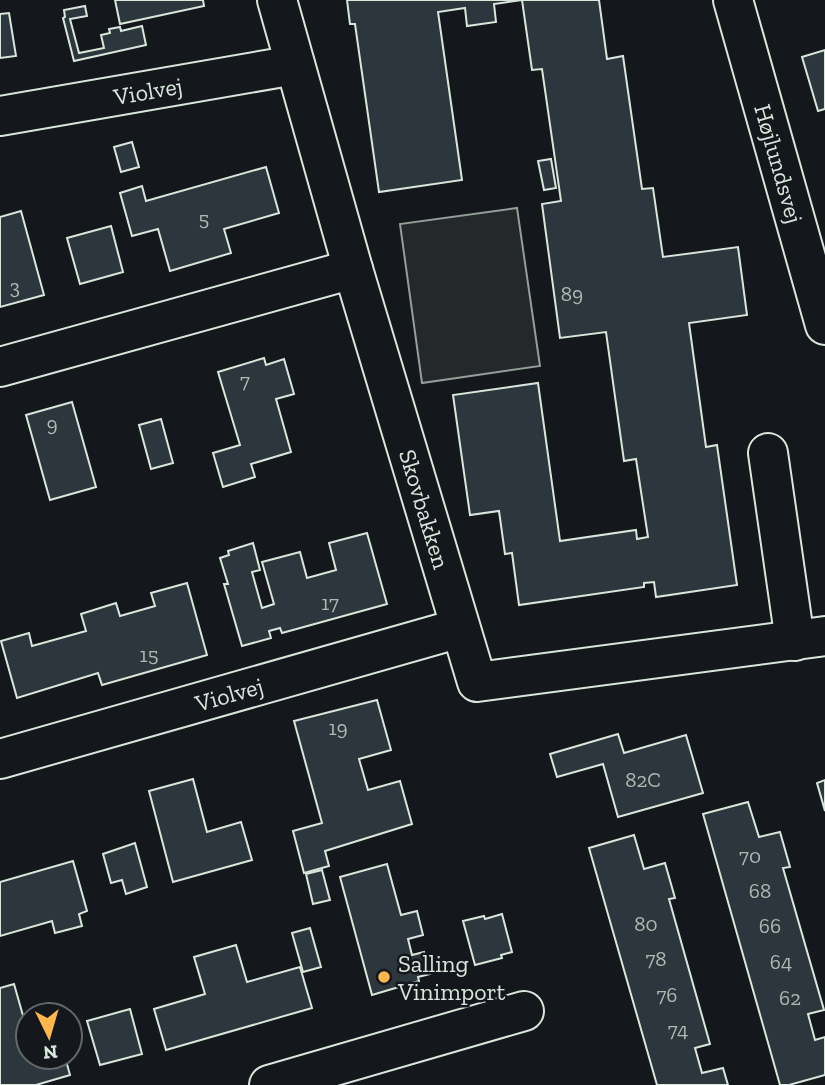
<svg xmlns="http://www.w3.org/2000/svg" width="825" height="1085" font-family="'Zilla Slab',serif">
<rect width="100%" height="100%" fill="#14181c"/>
<polygon fill="#24282b" stroke="#939e99" stroke-width="2" points="517,208 540,366 422,383 400,224"/>
<g fill="#2c363c" stroke="#d8e6dc" stroke-width="2">
<polygon points="115,0 203,0 204,6 120,24"/>
<polygon points="347,0 599,0 607,59 623,56 642,189 653,188 663,257 738,247 747,315 689,323 706,447 717,445 737,585 656,597 654,582 644,583 644,587 519,605 512,553 505,554 499,511 470,515 453,395 538,383 560,541 636,530 637,539 648,537 636,459 624,461 606,332 560,338 542,204 561,201 542,69 532,70 522,0 494,4 496,22 467,26 465,8 438,12 462,180 379,192 355,24 350,24"/>
<polygon points="85,6 87,16 70,19 79,53 104,48 101,35 110,33 109,29 120,27 121,31 142,26 146,45 74,61 63,18 65,17 64,10"/>
<polygon points="9,13 16,56 0,58 0,14"/>
<polygon points="825,50 825,109 818,111 802,57"/>
<polygon points="132,142 139,167 121,172 114,147"/>
<polygon points="551,159 556,188 544,190 538,161"/>
<polygon points="266,167 279,213 224,229 231,253 170,271 158,229 132,236 120,193 142,186 146,201"/>
<polygon points="21,211 44,295 0,307 0,217"/>
<polygon points="111,226 123,272 80,284 67,238"/>
<polygon points="264,358 266,365 284,359 294,394 276,399 291,452 251,464 255,477 223,487 213,453 240,445 218,372"/>
<polygon points="72,402 96,487 50,500 26,415"/>
<polygon points="161,419 173,463 151,469 139,425"/>
<polygon points="367,533 387,604 282,633 280,628 269,631 271,638 242,646 224,584 228,584 220,558 229,555 228,551 253,543 260,570 252,572 262,608 274,604 262,562 300,552 307,578 336,570 329,543"/>
<polygon points="187,583 207,655 102,685 98,673 17,698 1,641 29,633 32,646 86,631 81,614 116,603 120,616 155,606 151,593"/>
<polygon points="377,700 391,750 359,759 368,790 400,781 412,824 325,851 329,866 304,873 293,831 322,823 294,721"/>
<polygon points="618,734 624,753 686,735 703,793 618,817 603,764 557,777 550,754"/>
<polygon points="193,779 207,832 241,822 252,860 173,882 149,791"/>
<polygon points="825,780 825,811 817,783"/>
<polygon points="748,802 759,837 780,832 790,867 783,868 824,1010 808,1014 815,1040 825,1037 825,1075 789,1085 780,1085 703,814"/>
<polygon points="634,835 644,869 665,863 675,898 669,899 710,1044 695,1048 702,1073 723,1068 728,1085 657,1085 589,848"/>
<polygon points="135,843 147,887 126,894 122,880 111,883 103,854"/>
<polygon points="73,861 87,911 79,914 82,926 55,933 52,921 0,936 0,882"/>
<polygon points="387,864 401,915 417,911 423,935 408,939 412,955 424,952 430,974 418,977 419,981 372,995 340,877"/>
<polygon points="322,870 330,900 313,904 306,874"/>
<polygon points="502,914 512,952 501,955 502,958 475,965 463,921 484,916 485,919"/>
<polygon points="310,928 321,967 303,972 292,933"/>
<polygon points="236,945 247,982 300,967 312,1008 166,1050 154,1009 205,994 194,957"/>
<polygon points="14,984 28,1033 28,1057 65,1057 70,1075 36,1085 0,1085 0,988"/>
<polygon points="130,1009 142,1054 100,1065 87,1021"/>
</g>
<g fill="none" stroke-linecap="round" stroke-linejoin="round">
<defs>
<g id="minor">
<path id="s1" d="M277 0 353 269 477 682 825 636"/>
<path id="s2" d="M733 0 825 325"/>
<path id="s3" d="M0 116 295 65"/>
<polyline points="0,367 353,269"/>
<polyline points="768,453 795,641"/>
<path id="s4" d="M0 759 460 628"/>
<polyline points="269,1085 524,1011"/>
</g>
</defs>
<use href="#minor" stroke="#d8e6dc" stroke-width="42"/>
<use href="#minor" stroke="#14181c" stroke-width="38"/>
</g>
<circle fill="#ffb74d" stroke="#14181c" stroke-width="2.5" cx="384" cy="977" r="7"/>
<g text-anchor="middle" dominant-baseline="central" stroke-width="5" stroke-linejoin="round" paint-order="stroke">
<g font-size="21" fill="#adbab4">
<text x="204" y="218">5</text>
<text x="15" y="286">3</text>
<text x="572" y="293">89</text>
<text x="245" y="380">7</text>
<text x="52" y="423">9</text>
<text x="330" y="602">17</text>
<text x="149" y="654">15</text>
<text x="338" y="727">19</text>
<text x="643" y="779">82C</text>
<text x="750" y="855">70</text>
<text x="760" y="890">68</text>
<text x="646" y="923">80</text>
<text x="770" y="925">66</text>
<text x="656" y="958">78</text>
<text x="781" y="961">64</text>
<text x="667" y="994">76</text>
<text x="790" y="997">62</text>
<text x="678" y="1029">74</text>
</g>
<g font-size="24" fill="#d8e6dc" stroke="#14181c">
<text stroke="none"><textPath href="#s3" startOffset="150">Violvej</textPath></text>
<text stroke="none"><textPath href="#s2" startOffset="170">Højlundsvej</textPath></text>
<text stroke="none"><textPath href="#s1" startOffset="530">Skovbakken</textPath></text>
<text stroke="none"><textPath href="#s4" startOffset="238">Violvej</textPath></text>
</g>
<g font-size="24" fill="#d8e6dc" stroke="#14181c" text-anchor="start">
<text x="398" y="963">Salling<tspan x="398" dy="28">Vinimport</tspan></text>
</g>
</g>
<g transform="translate(49 1036) rotate(175)"><circle r="33" fill="#14181c" stroke="#626a69" stroke-width="2"/>
<path d="M0-5L12 26L0 18L-12 26Z" fill="#ffb74d"/>
<text y="-10" font-size="19" font-weight="bold" text-anchor="middle" fill="#d8e6dc">N</text>
</g>
</svg>
